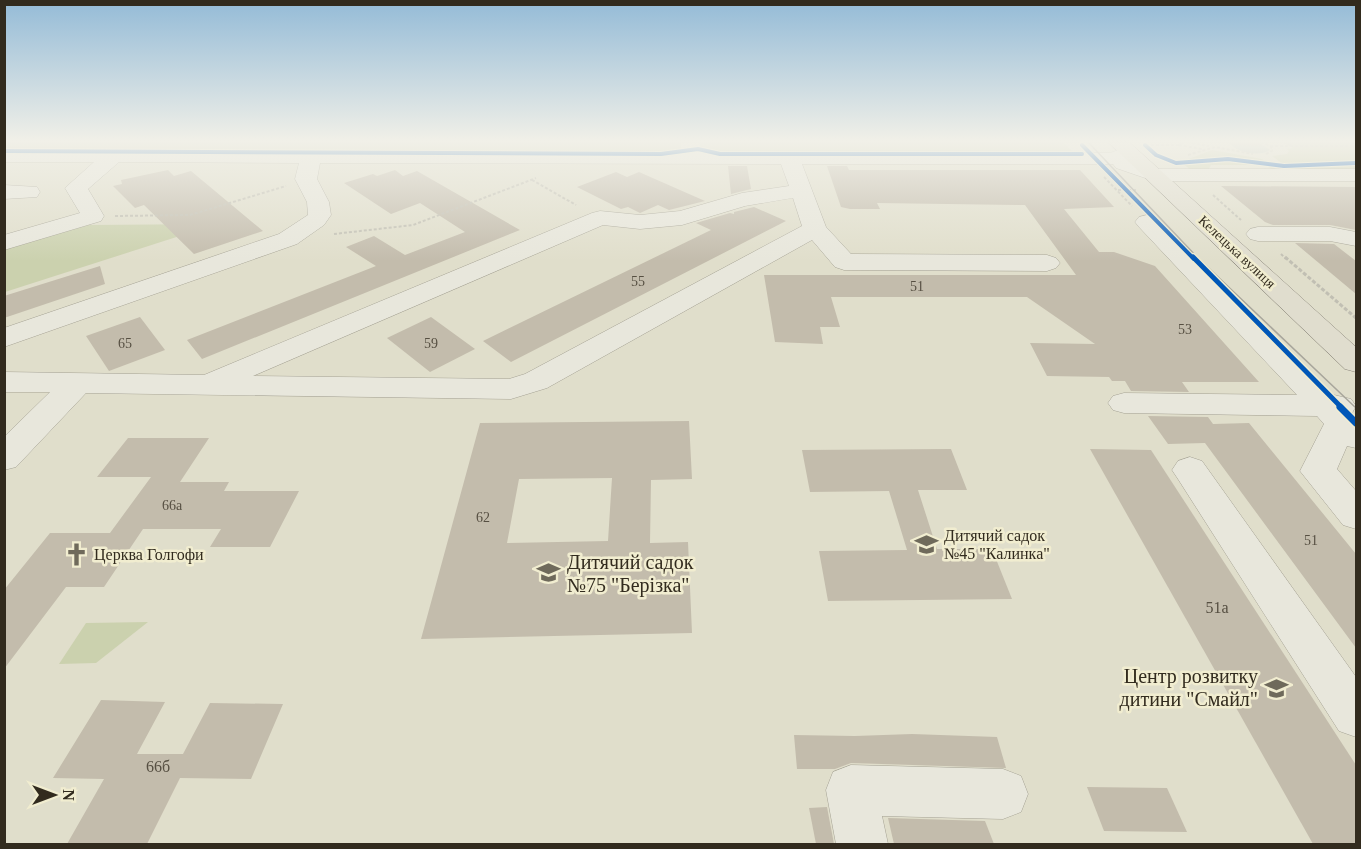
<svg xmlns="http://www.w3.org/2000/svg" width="1361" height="849" font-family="Georgia,serif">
<rect width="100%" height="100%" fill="#e0decb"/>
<g fill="#cbd1ae">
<polygon points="5,142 681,142 681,153 5,150"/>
<polygon points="700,142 1063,142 1074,153 700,151"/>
<polygon points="1269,142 1356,142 1356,172 1294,172 1272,156 1287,154 1289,151 1287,149 1293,148 1284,143"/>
<polygon points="1212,150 1262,159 1280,172 1263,165 1211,165 1207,172 1192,171 1181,162"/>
<polygon points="217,224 5,292 5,249 88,225"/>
<polygon points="148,622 96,663 59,664 86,623"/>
</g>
<path fill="#b6c6be" d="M1229 142H1258L1270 150C1260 157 1235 153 1229 142Z"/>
<g fill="#c3bcac" fill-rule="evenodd">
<polygon points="728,166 747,166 751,189 731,194"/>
<polygon points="827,166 847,166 849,170 1080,170 1114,207 1064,209 1099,252 1114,252 1155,266 1259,382 1182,382 1189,392 1131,391 1125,381 1112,381 1109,377 1047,376 1030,343 1095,344 1027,297 831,297 840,327 820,327 823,344 775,342 764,275 1076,275 1025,205 877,203 880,209 850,209 841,207"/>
<polygon points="168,170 174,176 191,171 263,231 194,254 144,205 135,208 113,186 122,184 121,180"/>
<polygon points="395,170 403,176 417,171 520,230 202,359 187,340 376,266 346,247 374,236 405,255 465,232 420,203 391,214 344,183 373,174 377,176"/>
<polygon points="616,172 627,177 639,172 705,201 669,210 658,205 640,213 628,207 621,209 577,187"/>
<polygon points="1221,186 1356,187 1356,230 1330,225 1273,225 1265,222"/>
<polygon points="754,207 786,221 511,362 483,341 711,230 696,223 730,213 734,214 734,212"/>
<polygon points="1295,243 1334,244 1356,261 1356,294"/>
<polygon points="100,266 105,284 4,318 4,296"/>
<polygon points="140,317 165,350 109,371 86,336"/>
<polygon points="431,317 475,349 430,372 387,338"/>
<polygon points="1148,416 1208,417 1213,424 1249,423 1356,554 1356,648 1205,443 1168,444"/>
<path d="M689 421 692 479 651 480 650 543 688 542 692 633 421 639 480 423ZM612 478 608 541 507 543 519 479Z"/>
<polygon points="128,438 209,438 180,482 229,482 224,491 299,491 270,547 210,547 221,529 143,529 104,587 66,587 4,669 4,590 50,533 110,533 151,477 97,477"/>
<polygon points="951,449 967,490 918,490 937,549 992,549 1012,599 828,601 819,551 907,550 889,491 810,492 802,450"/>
<polygon points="1090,449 1151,450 1356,765 1356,844 1313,844"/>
<polygon points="101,700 165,702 137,754 183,754 210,703 283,704 251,779 180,778 147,844 67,844 104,779 53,778"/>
<polygon points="912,734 997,737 1006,768 851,763 835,769 797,769 794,735 855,736"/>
<polygon points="1087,787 1167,788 1187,832 1104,831"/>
<polygon points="827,807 834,844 816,844 809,808"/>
<polygon points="888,818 985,821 994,844 894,844"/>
</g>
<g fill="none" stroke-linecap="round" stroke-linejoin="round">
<defs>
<g id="minor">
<path d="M1129 146 1136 148 1139 152 1130 160 1156 169H1356V181H1154L1116 168 1113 164H802L826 227 851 254 1047 255 1056 258 1060 263 1056 268 1047 271 844 270 835 267 812 240 547 388 511 399 86 393 16 467 4 470V437L50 392H4V372L204 375 592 213 600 211 640 215 680 211 742 193 789 186 781 164 320 163 317 179 329 202 331 215 324 225 297 244 4 347V328L279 234 308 215 307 202 295 179 299 163 119 162 88 189 104 216 101 221 4 250V235L80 213 65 188 94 162H4V150L1110 153ZM793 198 802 226 525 374 509 379 253 376 603 225 640 229 682 225 745 206Z"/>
<polygon points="4,185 37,187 40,192 37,197 4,199"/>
<polygon points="1147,215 1155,217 1334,395 1351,399 1356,406 1352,413 1356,418 1356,448 1347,446 1337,469 1356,491 1356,529 1343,525 1300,471 1324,424 1317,416 1124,413 1113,410 1108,403 1113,396 1124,393 1297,395 1139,227 1135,222 1139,217"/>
<polygon points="1258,227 1330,227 1356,232 1356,246 1330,241 1258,241 1250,239 1246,234 1250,229"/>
<polygon points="1190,457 1202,461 1356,677 1356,737 1339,731 1178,479 1172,470 1178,461"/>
<polygon points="851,765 1003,769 1021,776 1028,794 1021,812 1003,819 882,816 888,844 836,844 826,790 833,772"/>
</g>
<polygon id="major" points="1108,142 1129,142 1356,347 1356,372 1345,369"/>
</defs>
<use href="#minor" stroke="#a5a294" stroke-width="1"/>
<use href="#major" stroke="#8b877b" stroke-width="1"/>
<g stroke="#c1bfb3" stroke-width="2" stroke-dasharray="3 2" stroke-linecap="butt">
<polyline points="1187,142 1209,146"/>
<polyline points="1261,142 1270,146 1356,146"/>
<polyline points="1284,142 1292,146"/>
<polyline points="1151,145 1179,145 1183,142"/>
<polyline points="1179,145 1202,149"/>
<polyline points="1266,154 1273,150 1270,146"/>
<polyline points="1188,155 1215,147 1253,154"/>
<polyline points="1104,177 1132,206"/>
<polyline points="532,180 576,205"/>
<polyline points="1118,190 1137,190"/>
<polyline points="1213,195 1241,220"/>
<polyline points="115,216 190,215 286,186"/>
<polyline points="334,234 413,225 536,178"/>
<polyline points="1281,254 1286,259"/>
</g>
<polyline stroke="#c1bfb3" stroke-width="3" stroke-dasharray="4 2" stroke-linecap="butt" points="1285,257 1356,318"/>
<use href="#minor" fill="#e8e7dc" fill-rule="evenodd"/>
<use href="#major" fill="#e0ddce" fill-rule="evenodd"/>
<polyline stroke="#a8a69c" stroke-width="1.5" points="1088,142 1198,258 1356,408"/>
<defs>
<g id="cycleway-far2">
<polyline points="1082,145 1194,259"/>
<polyline points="1145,145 1156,155 1176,163 1228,159 1284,166 1356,163"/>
<polyline points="4,151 661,154 698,149 720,154 1082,154"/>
</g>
<polyline id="cycleway-far1" points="1193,257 1342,408"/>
<polyline id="cycleway" points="1340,407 1356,423"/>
</defs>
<use href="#cycleway-far2" stroke="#f1edd0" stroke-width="6"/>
<use href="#cycleway-far1" stroke="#f1edd0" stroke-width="8"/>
<use href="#cycleway" stroke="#f1edd0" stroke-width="10"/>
<use href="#cycleway-far2" stroke="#0057b8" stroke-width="4"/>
<use href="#cycleway-far1" stroke="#0057b8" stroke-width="5"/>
<use href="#cycleway" stroke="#0057b8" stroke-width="7"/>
</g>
<linearGradient id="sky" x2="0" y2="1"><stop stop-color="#94bbd7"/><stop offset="0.54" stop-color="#f1f0e8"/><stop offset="1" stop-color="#f1f0e8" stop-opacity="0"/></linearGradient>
<rect width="1361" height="261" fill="url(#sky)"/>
<defs>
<symbol id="school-bare" viewBox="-9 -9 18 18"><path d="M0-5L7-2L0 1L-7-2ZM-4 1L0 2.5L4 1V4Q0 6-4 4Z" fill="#6f6a5b" stroke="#f1edd0" stroke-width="2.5" paint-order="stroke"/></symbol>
<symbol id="church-bare" viewBox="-9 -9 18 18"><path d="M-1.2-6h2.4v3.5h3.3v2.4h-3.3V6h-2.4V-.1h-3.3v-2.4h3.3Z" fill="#6f6a5b" stroke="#f1edd0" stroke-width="2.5" paint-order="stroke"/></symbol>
</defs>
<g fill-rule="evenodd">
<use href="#school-bare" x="910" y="528" width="33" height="33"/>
<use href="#church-bare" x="60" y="538" width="33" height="33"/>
<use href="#school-bare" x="532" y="556" width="33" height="33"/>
<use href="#school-bare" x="1260" y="672" width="33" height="33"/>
</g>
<g text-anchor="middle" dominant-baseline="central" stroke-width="5" stroke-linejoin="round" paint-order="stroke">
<g font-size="14" fill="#322b1e" stroke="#f1edd0">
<text transform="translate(1237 252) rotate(43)">Келецька вулиця</text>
</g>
<g font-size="14" fill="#564f42">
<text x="638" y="281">55</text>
<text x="917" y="286">51</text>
<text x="1185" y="329">53</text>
<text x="125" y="343">65</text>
<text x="431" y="343">59</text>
<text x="172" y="505">66а</text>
<text x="483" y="517">62</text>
<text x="1311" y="540">51</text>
</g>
<g font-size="16" fill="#322b1e" stroke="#f1edd0" text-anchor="start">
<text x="944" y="535">Дитячий садок<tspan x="944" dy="18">№45 "Калинка"</tspan></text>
<text x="94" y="554">Церква Голгофи</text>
</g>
<g font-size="16" fill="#564f42">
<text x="1217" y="607">51а</text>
<text x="158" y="766">66б</text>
</g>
<g font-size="20" fill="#322b1e" stroke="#f1edd0" text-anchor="start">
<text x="567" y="562">Дитячий садок<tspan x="567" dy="23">№75 "Берізка"</tspan></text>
<text x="1258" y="676" text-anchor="end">Центр розвитку<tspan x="1258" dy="23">дитини "Смайл"</tspan></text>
</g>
</g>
<rect width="1361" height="849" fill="none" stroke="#322b1e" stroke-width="12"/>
<g transform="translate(54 795) rotate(90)" stroke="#f1edd0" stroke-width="4.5" paint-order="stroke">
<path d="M0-4.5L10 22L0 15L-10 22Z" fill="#322b1e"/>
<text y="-9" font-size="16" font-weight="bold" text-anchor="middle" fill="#322b1e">N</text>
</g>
</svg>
